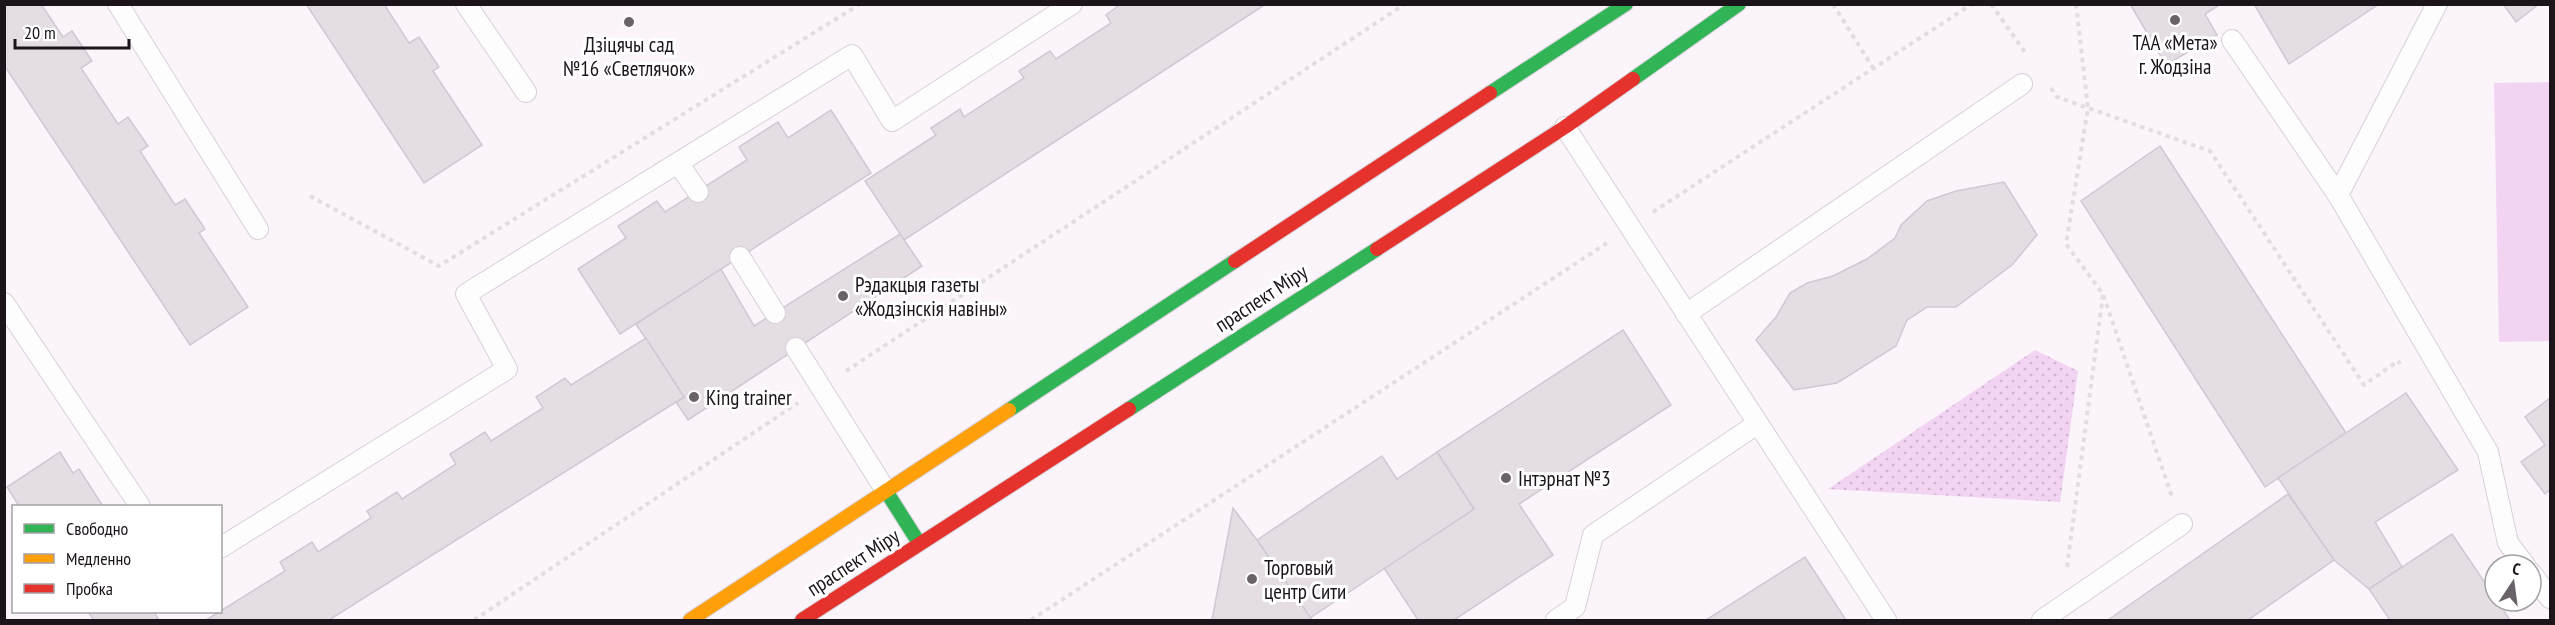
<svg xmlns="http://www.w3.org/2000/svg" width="2555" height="625" font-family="'PT Sans Narrow',sans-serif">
<defs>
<pattern id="park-dots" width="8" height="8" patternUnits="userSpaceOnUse" patternTransform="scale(1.5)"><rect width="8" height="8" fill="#f2d3f2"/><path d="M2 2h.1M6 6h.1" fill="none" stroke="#cfb4cf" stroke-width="1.8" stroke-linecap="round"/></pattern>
</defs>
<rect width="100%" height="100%" fill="#fbf4fb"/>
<polygon fill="url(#park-dots)" points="2035,350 2078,371 2060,502 1828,489"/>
<polygon fill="#f2d3f2" points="2550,82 2550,341 2499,342 2494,83"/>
<g fill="#e4dde4" stroke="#d1c9d1" stroke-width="1.5">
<polygon points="4,4 41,4 63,37 72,31 92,61 81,68 118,124 128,117 148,146 140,151 175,205 185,199 205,229 199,233 248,307 190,345 4,65"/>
<polygon points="306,4 384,4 409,43 419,37 439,67 433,71 482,145 424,183"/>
<polygon points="1121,4 1266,4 904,240 865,181 936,135 931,128 960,109 964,117 1024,78 1019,71 1050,51 1056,59 1111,23 1106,15"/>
<polygon points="2130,4 2221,4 2205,14 2217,35 2166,65"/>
<polygon points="2254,4 2379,4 2289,64"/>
<polygon points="2503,4 2539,4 2516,22"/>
<polygon points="831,110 871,173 620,334 578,269 626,238 618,226 657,201 665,212 747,160 739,147 778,122 788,138"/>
<polygon points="2160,146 2346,433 2265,487 2081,201"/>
<polygon points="2004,182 2037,235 2012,265 1956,307 1927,307 1907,320 1896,346 1837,383 1794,390 1756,340 1776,317 1790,293 1807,283 1833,276 1867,259 1895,238 1901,225 1927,201 1956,191"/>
<polygon points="900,234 922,266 688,420 676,402 684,397 636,324 721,269 754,326"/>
<polygon points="1623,330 1671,405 1519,504 1553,555 1454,620 1418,620 1384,568 1474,509 1437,452"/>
<polygon points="646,338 684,397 676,402 329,620 206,620 285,571 280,562 312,542 318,552 371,518 367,511 397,492 402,499 456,464 450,454 485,432 491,441 543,408 536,397 565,378 571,385"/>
<polygon points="2406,393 2458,470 2375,522 2402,567 2369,589 2334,560 2278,478"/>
<polygon points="2550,398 2550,490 2545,494 2521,462 2545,445 2525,417"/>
<polygon points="60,452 73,473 79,469 103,506 19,506 7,487"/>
<polygon points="1437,452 1474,509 1310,618 1257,540 1382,456 1397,479"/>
<polygon points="2288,494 2334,560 2248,620 2108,620"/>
<polygon points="1233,508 1257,540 1312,620 1212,620"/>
<polygon points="2452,534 2510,620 2390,620 2369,589"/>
<polygon points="1805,557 1846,620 1706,620"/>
<polygon points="88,612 158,612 155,614 159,620 94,620"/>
</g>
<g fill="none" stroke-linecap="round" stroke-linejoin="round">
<defs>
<g id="lane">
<polyline points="118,4 258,229"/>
<polyline points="466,4 526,92"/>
<polyline points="2437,4 2338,195 2488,452 2508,543 2525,565"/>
<polyline points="2232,40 2338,195"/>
<polyline points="1565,127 1886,620"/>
<polyline points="678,163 698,192"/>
<polyline points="740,257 775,313"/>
<polyline points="4,303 140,506"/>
<polyline points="1686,314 2022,84"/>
<polyline points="796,348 886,491"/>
<polyline points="220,548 507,369 466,294 852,55 892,121 1072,4"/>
<polyline points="2531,573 2550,598"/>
<polyline points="1556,620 1575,607 1593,535 1757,424"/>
<polyline points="2042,620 2182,524"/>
</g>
<g id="fast">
<polyline points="1633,79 1739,4"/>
<polyline points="1490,93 1626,4"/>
<polyline points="1129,409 1377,249"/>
<polyline points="1009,410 1235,261"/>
<polyline points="886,491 919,543"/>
</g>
<polyline id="slow" points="690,620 1009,410"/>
<g id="jam">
<polyline points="1377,249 1565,127 1633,79"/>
<polyline points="1235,261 1490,93"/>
<polyline points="802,620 1129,409"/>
</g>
</defs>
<use href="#lane" stroke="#d8d1d8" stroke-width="22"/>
<use href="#fast" stroke="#d8d1d8" stroke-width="16"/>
<use href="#slow" stroke="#d8d1d8" stroke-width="16"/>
<use href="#jam" stroke="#d8d1d8" stroke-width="16"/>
<g stroke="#e0dee0" stroke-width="4" stroke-dasharray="4.5 4.5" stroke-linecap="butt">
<polyline points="1833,4 1873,68"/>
<polyline points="1991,4 2027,55"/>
<polyline points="2076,4 2088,108 2066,244 2103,294 2172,497"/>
<polyline points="2051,88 2057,97 2210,151 2364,385 2398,361 2400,364"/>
<polyline points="310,196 439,266 860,4"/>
<polyline points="1653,212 1972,4"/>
<polyline points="846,371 1405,4"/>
<polyline points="2067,567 2103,295"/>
<polyline points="474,620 798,403"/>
<polyline points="1031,620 1607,243"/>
</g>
<use href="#lane" stroke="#fefdfe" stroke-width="20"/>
<use href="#fast" stroke="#30b455" stroke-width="14"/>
<use href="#slow" stroke="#ff9f0a" stroke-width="14"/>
<use href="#jam" stroke="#e5322d" stroke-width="14"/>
</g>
<g fill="#696269" stroke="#fff" stroke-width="2">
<circle cx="2175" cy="20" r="6"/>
<circle cx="629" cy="22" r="6"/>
<circle cx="843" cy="296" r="6"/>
<circle cx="694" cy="397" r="6"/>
<circle cx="1506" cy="478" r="6"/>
<circle cx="1252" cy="579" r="6"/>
</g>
<g text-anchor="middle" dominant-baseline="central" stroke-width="6" stroke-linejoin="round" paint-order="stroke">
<g font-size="21" fill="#1b141b" stroke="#fff" text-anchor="start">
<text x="2175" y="42" text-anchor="middle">ТАА «Мета»<tspan x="2175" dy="24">г. Жодзіна</tspan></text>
<text x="629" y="44" text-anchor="middle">Дзіцячы сад<tspan x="629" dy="24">№16 «Светлячок»</tspan></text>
<text x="855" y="284">Рэдакцыя газеты<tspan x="855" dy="24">«Жодзінскія навіны»</tspan></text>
<text x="706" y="397">King trainer</text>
<text x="1518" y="478">Інтэрнат №3</text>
<text x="1264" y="567">Торговый<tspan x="1264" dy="24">центр Сити</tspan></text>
</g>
<g font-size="21" fill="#1b141b" stroke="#fff">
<text transform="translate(1261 298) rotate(-33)">праспект Міру</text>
<text transform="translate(853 562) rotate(-33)">праспект Міру</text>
</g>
</g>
<rect width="2555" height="625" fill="none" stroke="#1b141b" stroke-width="12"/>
<rect x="12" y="505" width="210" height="108" fill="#ffffff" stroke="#a4a1a4" stroke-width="1.5"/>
<rect x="24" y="524" width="30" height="9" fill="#30b455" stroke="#a4a1a4" stroke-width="1.5"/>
<text x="66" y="535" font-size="18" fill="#1b141b">Свободно</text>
<rect x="24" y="554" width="30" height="9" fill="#ff9f0a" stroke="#a4a1a4" stroke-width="1.5"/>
<text x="66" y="565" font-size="18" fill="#1b141b">Медленно</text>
<rect x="24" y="584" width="30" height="9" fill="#e5322d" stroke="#a4a1a4" stroke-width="1.5"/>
<text x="66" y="595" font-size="18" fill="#1b141b">Пробка</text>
<g transform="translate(2513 583) rotate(13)"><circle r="28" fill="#ffffff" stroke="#a4a1a4" stroke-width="1.5"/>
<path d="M0-4.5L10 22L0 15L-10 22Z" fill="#696269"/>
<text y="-9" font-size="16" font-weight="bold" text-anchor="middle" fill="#1b141b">С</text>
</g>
<path d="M15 39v9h114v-9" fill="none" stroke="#1b141b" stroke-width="3"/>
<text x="24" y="39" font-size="18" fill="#1b141b" stroke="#ffffff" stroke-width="4.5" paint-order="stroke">20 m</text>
</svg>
